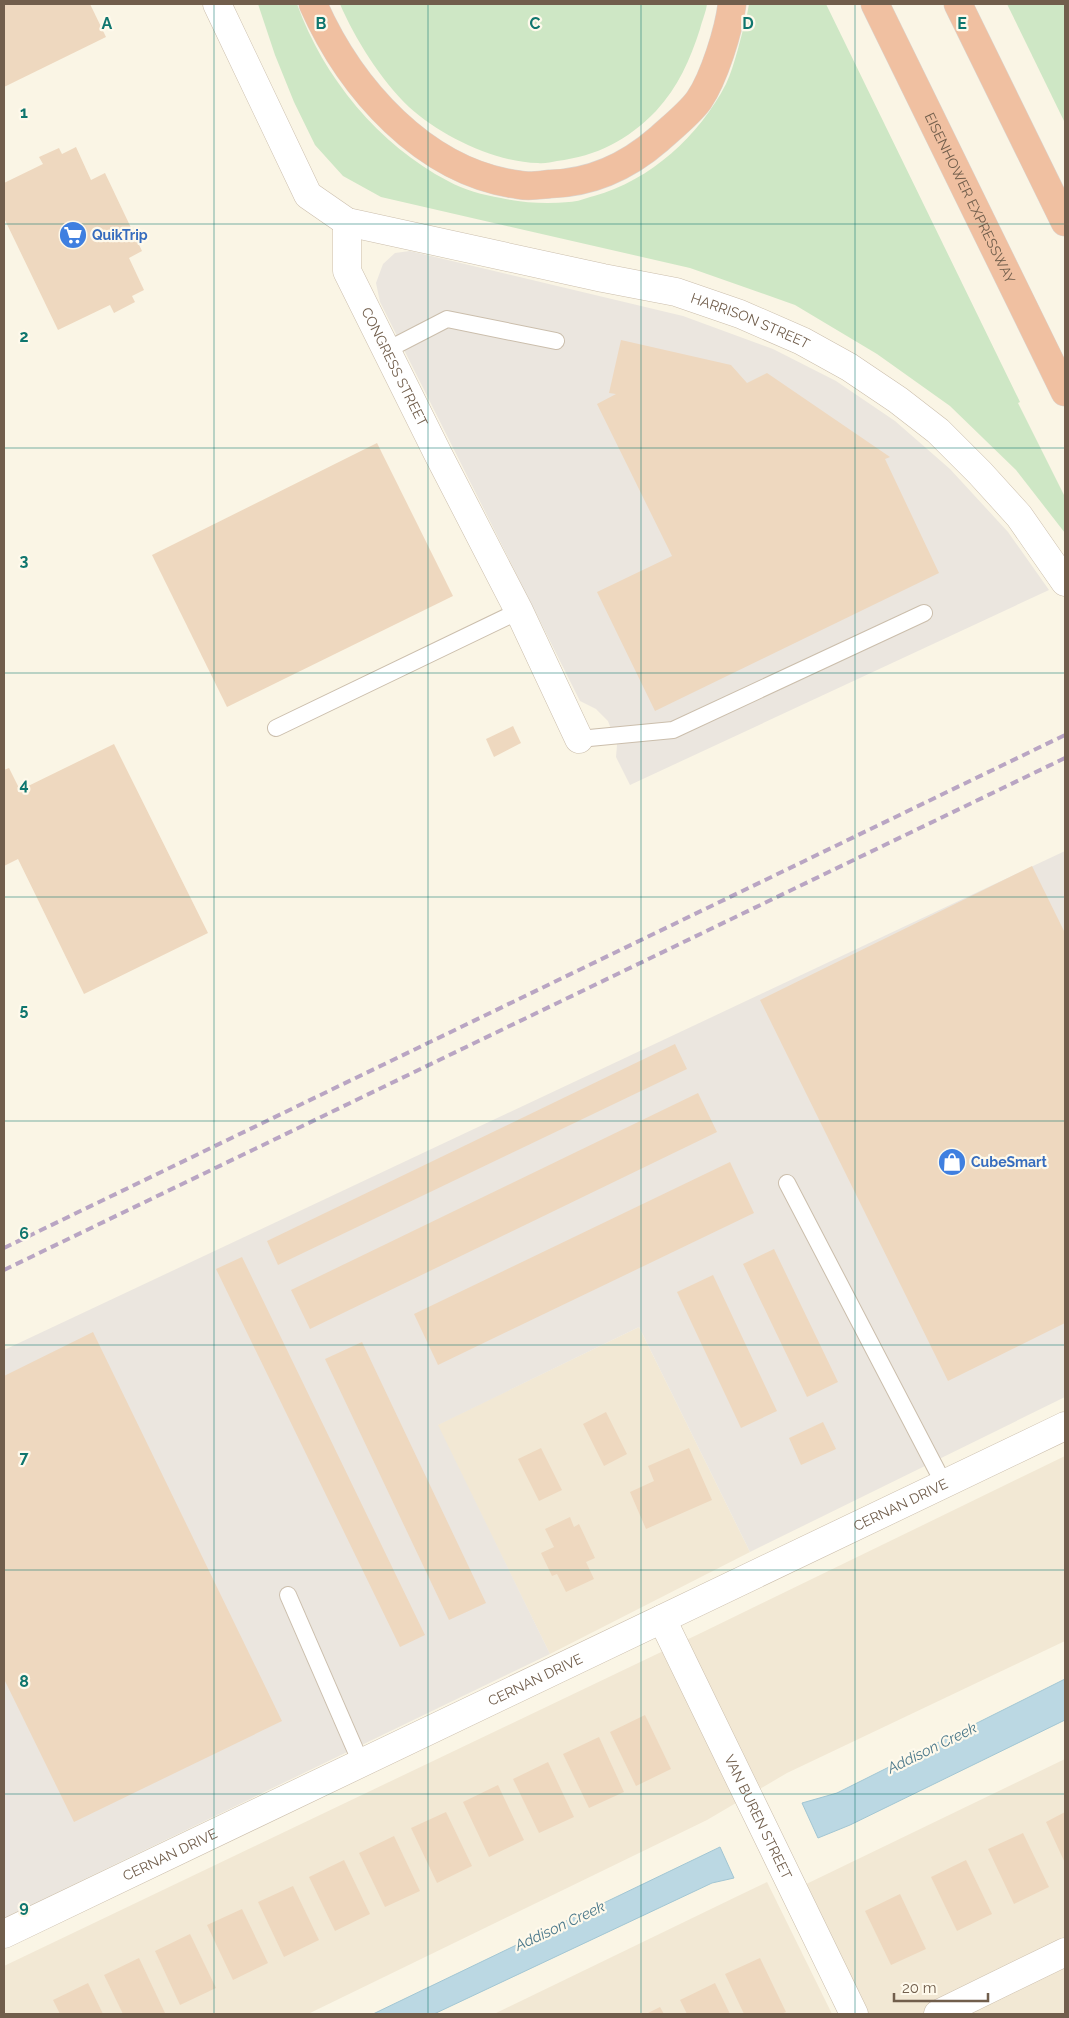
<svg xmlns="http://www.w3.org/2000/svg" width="1069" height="2018" font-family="Raleway,sans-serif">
<rect width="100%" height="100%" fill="#faf5e5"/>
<g fill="#f2e8d4">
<polygon points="639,1327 750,1552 550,1654 437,1425"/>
<polygon points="1065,1456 1065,1641 787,1773 707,1820 308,2014 4,2014 4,1966 703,1632"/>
<polygon points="1065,1759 1065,2014 859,2014 798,1888"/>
<polygon points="767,1882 832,2014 494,2014 742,1894"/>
</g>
<g fill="#ebe6df">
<polygon points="410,251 683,316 773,349 836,381 895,421 950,469 1008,532 1049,590 630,785 616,757 617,745 608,721 596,709 580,701 380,302 376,283 383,264 395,253"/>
<polygon points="1065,851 1065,1397 750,1552 639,1327 438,1425 550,1654 4,1918 4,1350"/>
</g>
<g fill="#cee7c5">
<path d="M258 4H297C323 77 379 145 448 181 464 190 483 195 501 198 524 203 546 204 569 202 577 202 586 198 594 196 651 180 699 136 726 84 735 65 741 36 747 15L749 4H826L1020 402 1018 403 1065 497V533L1016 470 950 406 877 354 795 305 690 268 381 197 343 176 315 145 294 102 275 55Z"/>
<path d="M340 4H707C706 12 702 21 700 29 690 60 678 87 656 111 628 140 597 156 557 161 551 162 544 164 538 163 494 162 441 136 409 107 381 80 355 39 340 4Z"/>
<polygon points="1007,4 1065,4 1065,123"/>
</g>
<g fill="#bbd8e3" stroke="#a2c6d3">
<polygon points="1065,1679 1065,1720 850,1825 818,1838 802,1803 837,1793"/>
<polygon points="720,1847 734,1878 712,1883 434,2014 373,2014"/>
</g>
<g fill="#eed8bf">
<polygon points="4,4 90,4 106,37 4,87"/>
<polygon points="76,147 91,180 105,173 142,251 129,258 144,290 132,296 135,302 114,313 110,305 58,330 4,218 4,183 43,164 39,157 59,148 62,154"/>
<polygon points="621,340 731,365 747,383 767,373 890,457 885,459 939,573 655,711 597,592 672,556 597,404 616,394 609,393"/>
<polygon points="377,443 453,596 227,707 152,555"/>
<polygon points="513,726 521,743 494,757 486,739"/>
<polygon points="114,744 208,933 84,994 18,859 4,866 4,770 9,768 20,790"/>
<polygon points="1032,866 1065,933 1065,1323 948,1381 760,1000"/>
<polygon points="675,1044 687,1069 278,1265 267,1241"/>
<polygon points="698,1093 717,1132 310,1329 291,1290"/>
<polygon points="730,1162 754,1213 438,1365 414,1314"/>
<polygon points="774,1249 838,1382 807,1397 743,1264"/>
<polygon points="242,1257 425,1635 400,1647 216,1269"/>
<polygon points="713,1275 777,1411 741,1428 677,1292"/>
<polygon points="93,1332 282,1721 74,1822 4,1679 4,1376"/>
<polygon points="362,1342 486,1603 449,1620 325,1359"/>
<polygon points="606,1412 627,1454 604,1466 583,1424"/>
<polygon points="823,1422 836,1449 801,1465 789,1438"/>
<polygon points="541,1448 562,1490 539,1501 518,1459"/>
<polygon points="689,1448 712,1500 646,1529 630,1492 654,1481 648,1466"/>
<polygon points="570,1517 574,1527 579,1524 595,1558 586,1562 594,1579 566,1592 557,1574 552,1576 541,1553 554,1547 545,1529"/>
<polygon points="645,1715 671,1769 636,1786 610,1732"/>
<polygon points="599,1737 624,1792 589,1808 563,1754"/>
<polygon points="548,1762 574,1817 539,1833 513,1779"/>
<polygon points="498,1785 524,1840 489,1857 463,1802"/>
<polygon points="446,1812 472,1866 437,1883 411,1828"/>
<polygon points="1065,1812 1065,1863 1046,1822"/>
<polygon points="1023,1833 1049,1887 1014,1904 988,1849"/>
<polygon points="394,1836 420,1891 385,1907 359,1853"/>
<polygon points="344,1860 370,1914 335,1931 309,1877"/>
<polygon points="966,1860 992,1914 957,1931 931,1877"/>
<polygon points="293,1886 319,1940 284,1957 258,1902"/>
<polygon points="900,1894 926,1949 891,1965 865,1911"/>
<polygon points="242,1909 268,1963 233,1980 207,1925"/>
<polygon points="190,1934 216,1988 180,2005 155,1951"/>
<polygon points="139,1958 165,2013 162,2014 123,2014 104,1975"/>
<polygon points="760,1958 786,2012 781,2014 744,2014 725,1974"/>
<polygon points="88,1983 103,2014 60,2014 53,2000"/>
<polygon points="715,1983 730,2014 687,2014 680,2000"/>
<polygon points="660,2007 664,2014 646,2014"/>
</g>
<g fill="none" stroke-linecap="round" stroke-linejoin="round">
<defs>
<g id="service">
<polyline points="387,350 447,319 556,341"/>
<polyline points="276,728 519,611"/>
<polyline points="579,739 673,730 924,613"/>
<polyline points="787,1183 944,1484"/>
<polyline points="288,1595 361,1763"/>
</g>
<g id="minor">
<path id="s1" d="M347 222V271L438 454 519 611 579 739"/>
<path id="s2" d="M662 1619 854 2014"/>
<path id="s3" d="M4 1934 1065 1426"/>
<polyline points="938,2014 1065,1952"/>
</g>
<g id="tertiary">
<path id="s4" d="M217 4 308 195 347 222 603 278 676 292 740 314 802 341 849 367 898 400 938 431 980 473 1019 516 1065 582"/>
</g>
<g id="motorway">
<path d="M313 4C350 88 424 173 520 185 529 187 540 185 550 184 591 183 628 166 659 139 671 128 690 113 699 100 714 78 729 30 732 4"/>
<path id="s5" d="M875 4 1065 392"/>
<polyline points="958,4 1065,222"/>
</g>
</defs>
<use href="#service" stroke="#cbbeac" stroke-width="18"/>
<use href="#minor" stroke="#cbbeac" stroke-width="29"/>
<use href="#tertiary" stroke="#cbbeac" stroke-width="29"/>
<use href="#motorway" stroke="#dad5d0" stroke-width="29"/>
<use href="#service" stroke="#fff" stroke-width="16"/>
<use href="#minor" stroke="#fff" stroke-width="28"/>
<use href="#tertiary" stroke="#fff" stroke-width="28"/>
<use href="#motorway" stroke="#f0c0a1" stroke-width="28"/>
<g stroke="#b9a5c3" stroke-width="4" stroke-dasharray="8 5" stroke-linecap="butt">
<polyline points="4,1248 1065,735"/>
<polyline points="4,1270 1065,758"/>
</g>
</g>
<path fill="none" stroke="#0f766e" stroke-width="1" stroke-opacity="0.55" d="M214 4V2014M428 4V2014M641 4V2014M855 4V2014M4 224H1065M4 448H1065M4 673H1065M4 897H1065M4 1121H1065M4 1345H1065M4 1570H1065M4 1794H1065"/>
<defs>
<symbol id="supermarket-disc" viewBox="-11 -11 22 22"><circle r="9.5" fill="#3f7fe0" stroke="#fef9eb"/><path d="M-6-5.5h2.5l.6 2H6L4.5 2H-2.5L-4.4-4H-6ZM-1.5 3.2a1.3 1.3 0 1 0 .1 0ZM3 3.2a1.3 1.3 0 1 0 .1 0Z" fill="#fff"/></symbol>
<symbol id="shop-disc" viewBox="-11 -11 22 22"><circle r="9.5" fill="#3f7fe0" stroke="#fef9eb"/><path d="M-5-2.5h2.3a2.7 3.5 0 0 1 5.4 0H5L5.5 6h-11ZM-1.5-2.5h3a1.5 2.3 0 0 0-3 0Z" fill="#fff"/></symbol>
</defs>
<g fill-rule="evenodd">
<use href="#supermarket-disc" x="57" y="219" width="32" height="32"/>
<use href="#shop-disc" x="936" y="1146" width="32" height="32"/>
</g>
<g text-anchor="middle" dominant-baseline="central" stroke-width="4.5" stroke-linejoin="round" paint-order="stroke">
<g font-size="14" fill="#715e4c" stroke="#fef9eb">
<text stroke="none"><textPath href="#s5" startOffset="216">EISENHOWER EXPRESSWAY</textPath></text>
<text stroke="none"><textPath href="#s4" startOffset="675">HARRISON STREET</textPath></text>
<text stroke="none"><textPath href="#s1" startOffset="156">CONGRESS STREET</textPath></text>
<text stroke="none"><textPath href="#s3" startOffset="994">CERNAN DRIVE</textPath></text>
<text stroke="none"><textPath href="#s3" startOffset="589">CERNAN DRIVE</textPath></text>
<text stroke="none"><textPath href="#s2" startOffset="220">VAN BUREN STREET</textPath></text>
<text stroke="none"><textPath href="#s3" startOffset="184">CERNAN DRIVE</textPath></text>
</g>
<g font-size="14" font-weight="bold" fill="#366cbe" stroke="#fef9eb" text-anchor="start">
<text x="92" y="235">QuikTrip</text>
<text x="971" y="1162">CubeSmart</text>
</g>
<g font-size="15" font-style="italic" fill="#4b788a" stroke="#fef9eb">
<text transform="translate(932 1748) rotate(-26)">Addison Creek</text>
<text transform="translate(560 1926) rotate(-25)">Addison Creek</text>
</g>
</g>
<g font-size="16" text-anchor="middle" font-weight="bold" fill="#0f766e" stroke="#fef9eb" stroke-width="4.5" stroke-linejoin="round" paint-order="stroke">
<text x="107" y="29">A</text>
<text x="321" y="29">B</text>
<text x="535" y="29">C</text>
<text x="748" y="29">D</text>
<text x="962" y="29">E</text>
<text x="24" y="118">1</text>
<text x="24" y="342">2</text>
<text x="24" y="566">3</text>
<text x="24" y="790">4</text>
<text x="24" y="1015">5</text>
<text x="24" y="1239">6</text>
<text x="24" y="1463">7</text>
<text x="24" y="1687">8</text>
<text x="24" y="1912">9</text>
</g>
<rect width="1069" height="2018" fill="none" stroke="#715e4c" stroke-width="10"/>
<path d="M894 1993v8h94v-8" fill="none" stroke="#715e4c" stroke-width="2.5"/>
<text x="902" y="1993" font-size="15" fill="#715e4c" stroke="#fef9eb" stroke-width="4" paint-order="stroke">20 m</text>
</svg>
